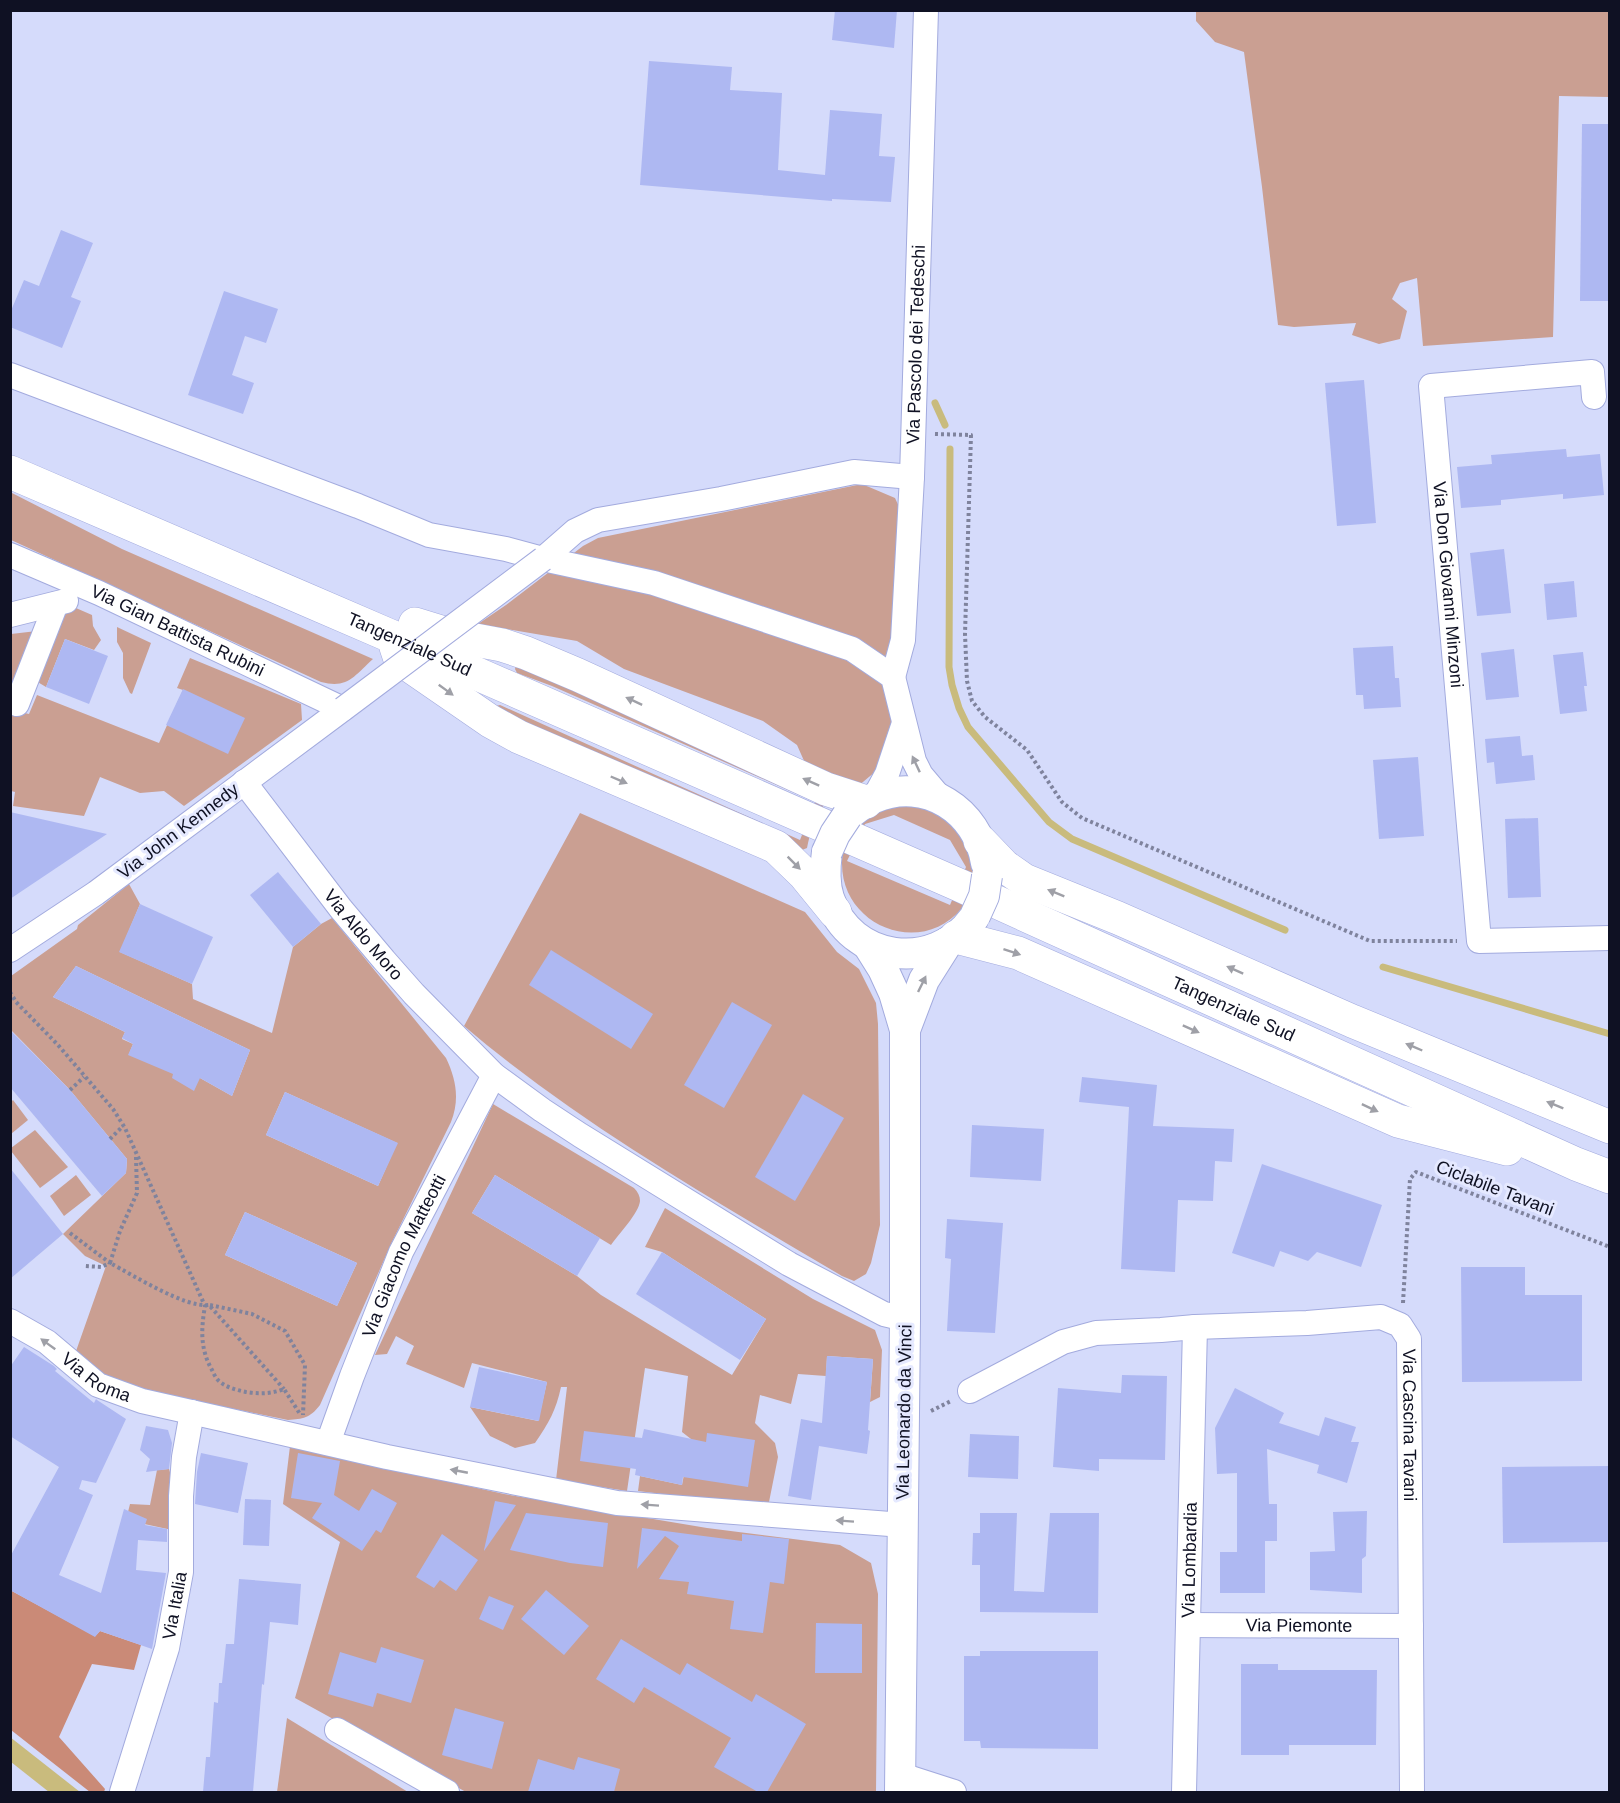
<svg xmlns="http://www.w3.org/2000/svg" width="1620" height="1803" font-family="Helvetica,sans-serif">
<rect width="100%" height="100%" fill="#d5dbfb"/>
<g fill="#ca9f92" fill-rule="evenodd">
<polygon points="1196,11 1609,11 1609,97 1559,96 1553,337 1423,346 1417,278 1400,283 1392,299 1407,311 1400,339 1379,344 1352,335 1356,323 1294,327 1278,325 1262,187 1244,52 1215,42 1196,21"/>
<polygon points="862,484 895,498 901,511 893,744 882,766 857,787 809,772 797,745 763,721 624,669 577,641 478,624 506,605 583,546 598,538"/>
<path d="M10 492 122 549 373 659C354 676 348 689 321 682L11 540Z"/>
<polygon points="69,605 92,615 93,626 101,640 94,650 65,639 46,687 36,681"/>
<polygon points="117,627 151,643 132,694 130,693 123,678 123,653 117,642"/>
<polygon points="37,631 11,694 11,634"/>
<polygon points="190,658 301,704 302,720 184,806 164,791 140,793 100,777 84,816 13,806 15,792 11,791 11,710 29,714 37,695 159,743 183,690 177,688"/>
<path d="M516 665 825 804C815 816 810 833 807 848L802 850 506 718 496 706 500 705 800 840 815 802 552 686 517 673 515 669Z"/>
<path d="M884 801 952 811 977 874C972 885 969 899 962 908 921 958 842 926 842 864 842 855 843 844 848 837 855 826 874 811 884 801ZM894 815 950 840 966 867 950 905 847 861 865 824Z"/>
<path d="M580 813 805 912 837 952 859 969 876 1003 878 1024 880 1225 871 1263 866 1274 854 1281 842 1276C712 1199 579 1124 464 1026Z"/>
<path d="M129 884 140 904 120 952 192 984 193 999 272 1033 293 947 321 924 332 918 446 1058C456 1079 460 1099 451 1122L392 1242 320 1405C310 1418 303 1419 288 1420L133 1388 97 1372 75 1354 106 1266 85 1256 63 1234 126 1173 127 1159 70 1090 11 1030V976L77 929 78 925ZM76 966 250 1050 232 1096 200 1078 129 1054 133 1044 122 1039 125 1032 53 997ZM285 1092 397 1143 378 1186 266 1135ZM245 1212 357 1263 337 1306 225 1255Z"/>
<polygon points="13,1100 28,1120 11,1134 11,1102"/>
<path d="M493 1104 634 1188C638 1192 640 1196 640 1201 639 1213 618 1235 611 1245L495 1175 472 1213 577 1276 601 1295 732 1375 766 1319 662 1252 645 1247 665 1208 813 1299 875 1330 882 1350 880 1397 870 1402 873 1359 827 1356 826 1376 798 1374 791 1404 760 1395 755 1423 775 1443 778 1457 768 1507 638 1491 640 1476 682 1485 691 1439 682 1432 688 1376 645 1368 627 1491 556 1480 567 1387H561C556 1410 549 1423 535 1443L515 1448 490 1436 470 1407 538 1421 547 1382 472 1363 464 1388 406 1364 414 1346 396 1336 387 1354 375 1355Z"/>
<polygon points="35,1130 68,1167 40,1188 11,1151 11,1148"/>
<polygon points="76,1175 91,1195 64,1216 50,1196"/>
<polygon points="290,1446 504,1494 707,1528 840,1545 871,1563 878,1594 876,1792 466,1792 295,1698 340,1542 283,1504"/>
<polygon points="169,1469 176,1492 172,1530 126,1520 130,1504 150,1505 157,1470"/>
<polygon points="287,1718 408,1792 277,1792"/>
</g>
<polygon fill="#ca8a77" points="10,1590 95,1636 100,1631 141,1645 134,1670 92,1664 59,1737 105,1789 104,1792 90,1792 11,1730"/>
<polygon fill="#c9bb7d" points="10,1737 80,1792 49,1792 11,1762"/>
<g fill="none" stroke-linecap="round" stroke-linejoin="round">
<g stroke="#c9bb7d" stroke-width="7">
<polyline points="935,403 945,425"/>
<polyline points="950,449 949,667 952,685 959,708 968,727 1049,822 1072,839 1285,930"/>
<polyline points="1383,967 1610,1034"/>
</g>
</g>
<g fill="#aeb8f2">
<polygon points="835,10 897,10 894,48 832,40"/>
<polygon points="649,61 732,67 730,90 782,93 778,170 825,175 830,110 882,114 879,156 895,157 891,202 832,199 832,201 640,185"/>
<polygon points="1582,124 1610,124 1610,301 1580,301"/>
<polygon points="61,230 93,243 71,297 81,301 62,348 10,327 10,313 24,280 39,286"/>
<polygon points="224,291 278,309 266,343 245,336 232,375 254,383 243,414 188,395"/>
<polygon points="1364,380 1376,523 1337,526 1325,383"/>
<polygon points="1566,449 1567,457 1600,454 1604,495 1563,499 1563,494 1501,500 1501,505 1461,508 1457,467 1492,464 1491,455"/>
<polygon points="1504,549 1511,613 1477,616 1470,553"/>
<polygon points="1574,581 1577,617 1547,620 1544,584"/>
<polygon points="65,639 108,656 89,704 46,687"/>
<polygon points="1393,646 1395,678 1399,678 1401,707 1364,709 1363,695 1356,695 1353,648"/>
<polygon points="1514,649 1519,697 1486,700 1481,653"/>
<polygon points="1583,652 1587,686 1584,686 1587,711 1560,714 1553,655"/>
<polygon points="183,689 245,718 228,754 166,725"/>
<polygon points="1520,736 1522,756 1533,755 1535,780 1496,784 1494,762 1487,763 1485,739"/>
<polygon points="1418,757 1424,836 1379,839 1373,760"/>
<polygon points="10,812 107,834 10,899"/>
<polygon points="1538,818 1541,897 1508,898 1505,819"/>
<polygon points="278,872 321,924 293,947 250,895"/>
<polygon points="140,904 213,937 192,984 119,952"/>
<polygon points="551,950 653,1014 631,1049 529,985"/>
<polygon points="76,966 250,1050 232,1096 200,1078 194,1091 172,1078 173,1074 128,1055 133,1044 122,1038 125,1032 53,997"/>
<polygon points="732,1002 772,1025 724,1108 684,1085"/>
<polygon points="10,1030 70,1090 127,1159 126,1173 102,1196 10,1087"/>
<polygon points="1082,1077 1157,1085 1153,1126 1234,1129 1232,1162 1215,1161 1213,1201 1178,1200 1175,1272 1121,1269 1129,1107 1079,1102"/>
<polygon points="285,1092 398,1143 378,1186 266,1135"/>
<polygon points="803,1094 844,1118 795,1201 755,1177"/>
<polygon points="972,1125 1044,1129 1041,1181 970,1177"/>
<polygon points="1262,1164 1382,1205 1361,1267 1317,1252 1308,1261 1280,1251 1274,1267 1232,1253"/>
<polygon points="10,1168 63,1234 10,1279"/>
<polygon points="495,1175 600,1238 577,1276 472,1213"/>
<polygon points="245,1212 357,1263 337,1306 225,1255"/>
<polygon points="947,1219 1003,1223 995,1333 947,1331 951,1259 945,1258"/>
<polygon points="662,1252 766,1319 740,1360 636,1294"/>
<polygon points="1461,1267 1525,1267 1525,1295 1582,1295 1582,1381 1462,1382"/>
<polygon points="24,1347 54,1366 57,1369 55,1371 94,1403 96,1399 97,1400 126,1419 96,1483 82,1480 79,1489 93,1495 59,1575 101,1593 124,1509 147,1519 145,1525 167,1529 167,1542 138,1540 136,1570 166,1573 152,1649 100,1631 95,1637 10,1590 10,1557 59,1467 10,1436 10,1367"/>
<polygon points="827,1356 873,1359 868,1430 870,1431 867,1454 819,1446 811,1500 788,1496 801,1419 822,1423"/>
<polygon points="479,1367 547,1382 539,1421 470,1407"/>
<polygon points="1122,1375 1167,1376 1165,1460 1099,1459 1099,1471 1053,1467 1058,1388 1121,1393"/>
<polygon points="1235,1388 1284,1413 1279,1423 1319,1436 1325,1417 1356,1427 1351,1442 1359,1442 1347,1483 1317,1473 1319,1465 1267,1449 1269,1504 1277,1504 1277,1541 1265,1541 1265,1593 1220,1593 1220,1552 1237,1552 1237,1473 1217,1474 1215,1428"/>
<polygon points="146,1426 168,1430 172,1443 169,1469 146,1472 150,1459 140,1450"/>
<polygon points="644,1429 706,1442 707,1433 755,1440 748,1487 683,1477 682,1485 635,1475 636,1469 580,1461 584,1431 642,1438"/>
<polygon points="970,1434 1019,1436 1018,1479 968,1477"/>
<polygon points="201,1453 248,1463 238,1513 195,1504 197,1472"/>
<polygon points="298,1453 340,1461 334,1495 359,1511 372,1489 397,1503 381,1533 376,1530 362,1551 312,1518 322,1503 291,1498"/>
<polygon points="1610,1466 1610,1542 1503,1543 1502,1467"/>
<polygon points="245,1499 271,1500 269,1546 243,1545"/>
<polygon points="495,1501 516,1505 484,1551 484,1550"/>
<polygon points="1367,1511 1366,1556 1362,1559 1362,1593 1310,1590 1310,1552 1335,1551 1333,1512"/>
<polygon points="526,1513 608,1523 603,1567 570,1563 510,1550"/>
<polygon points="980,1513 1017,1513 1014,1591 1044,1592 1050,1513 1099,1513 1098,1613 980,1612 980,1565 972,1565 973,1533 980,1533"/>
<polygon points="642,1528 742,1541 742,1534 789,1539 784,1584 770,1582 763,1633 730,1629 734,1601 687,1594 689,1582 659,1579 679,1546 665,1536 637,1569"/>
<polygon points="442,1534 478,1560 456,1591 440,1580 434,1588 416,1577"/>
<polygon points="239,1579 301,1584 298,1625 270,1622 264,1685 262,1684 253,1792 203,1792 206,1757 210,1757 214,1702 218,1703 219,1683 222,1683 226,1644 234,1644"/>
<polygon points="546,1590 589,1626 564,1655 521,1619"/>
<polygon points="489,1596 514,1606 503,1630 479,1619"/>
<polygon points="816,1623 862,1624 862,1673 815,1673"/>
<polygon points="621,1639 680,1675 687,1663 752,1702 756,1694 806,1724 767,1792 758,1792 714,1767 731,1738 644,1687 634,1703 596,1679"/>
<polygon points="381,1647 424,1660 411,1703 377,1693 373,1707 328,1694 340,1652 376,1663"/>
<polygon points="980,1651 1098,1651 1098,1749 981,1748 980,1741 964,1741 964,1656 980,1656"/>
<polygon points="1241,1664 1278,1664 1278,1670 1377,1670 1376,1745 1289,1745 1289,1755 1241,1755"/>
<polygon points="455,1708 504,1722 492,1769 442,1755"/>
<polygon points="578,1757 620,1769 614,1792 528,1792 538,1759 574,1770"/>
</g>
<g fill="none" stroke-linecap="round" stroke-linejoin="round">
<defs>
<g id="minor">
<polyline points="10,375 358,506 429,535 506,549 543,559 654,583 852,649 893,677 914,761 921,775 943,801"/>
<path id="s1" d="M1594 397 1592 372 1431 386 1479 941 1610 938"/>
<path id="s2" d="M10 555 99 593 343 709 96 893 10 950"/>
<polyline points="543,559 575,531 598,520 721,499 854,472 912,477"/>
<polyline points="10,615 66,601"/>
<path id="s3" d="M893 677 903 640 912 477 926 10"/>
<polyline points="17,704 56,604"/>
<path id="s4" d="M244 782 341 909 384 960 414 994 494 1075 542 1110 580 1135 789 1264 884 1314 905 1319"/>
<polyline points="874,798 887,774 904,723"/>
<path id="s5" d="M10 1321 47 1342 98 1385 142 1401 222 1419 387 1457 617 1503 903 1525"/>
<path id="s6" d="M970 1391 1063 1342 1096 1333 1161 1330 1195 1327 1307 1323 1381 1317 1400 1325 1409 1339 1412 1792"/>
<path id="s7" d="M328 1443 352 1376 401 1252 494 1075"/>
<path id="s8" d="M1188 1625 1411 1626"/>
<polyline points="337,1730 447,1792"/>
<polyline points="901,1775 954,1792"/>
<path id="s9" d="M122 1792 167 1648 181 1572V1496L184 1457 192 1412"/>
<path id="s10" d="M1184 1792 1195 1327"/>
</g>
<g id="tertiary">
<path d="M847 816C856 809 864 802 874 798 926 776 978 811 986 863"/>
<path d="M827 852C825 867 824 883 829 898 850 962 934 973 973 919"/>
<polyline points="868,945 883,969 894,993 905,1030 905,1319 900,1792"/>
<polyline points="905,1030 924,980 948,942"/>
</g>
<g id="trunk">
<path id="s11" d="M10 472 393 637 959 885 1576 1164 1610 1177"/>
<polyline points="415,624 454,636 502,645 526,653 578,675 826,789 866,802"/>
<polyline points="396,647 400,659 490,721 519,737 776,847 804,874 835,912"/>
<polyline points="980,841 1004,866 1024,880 1118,918 1352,1021 1610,1127"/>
<polyline points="956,937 1018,953 1398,1121 1507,1149"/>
</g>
</defs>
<use href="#minor" stroke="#a3abde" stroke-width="26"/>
<use href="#tertiary" stroke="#a3abde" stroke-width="32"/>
<use href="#trunk" stroke="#a3abde" stroke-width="34"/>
<g stroke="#7f839d" stroke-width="4" stroke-dasharray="3 3" stroke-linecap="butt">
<polyline points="935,434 971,435 965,634 967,681 972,701 985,717 1027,750 1062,802 1082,818 1370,941 1457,941"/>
<path d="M10 992 16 1002 58 1045 113 1109 125 1128 205 1306C201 1329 200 1349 212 1370 214 1374 216 1379 220 1382 228 1388 237 1390 246 1392 258 1394 272 1394 284 1389L300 1414"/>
<polyline points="70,1090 84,1077"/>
<polyline points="110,1139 123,1126"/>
<path d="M136 1157 137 1193 120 1231 110 1263C133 1275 185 1308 209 1305L284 1389"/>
<polyline points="70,1233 110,1263 101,1267 85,1266"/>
<polyline points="1403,1303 1410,1179 1416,1172 1610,1247"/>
<polyline points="210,1305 252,1314 285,1331 305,1365 303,1415"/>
<polyline points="931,1411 951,1401"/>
</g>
<use href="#minor" stroke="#fff" stroke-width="24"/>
<use href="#tertiary" stroke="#fff" stroke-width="30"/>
<use href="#trunk" stroke="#fff" stroke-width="33"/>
<defs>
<polyline id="minor-bridge" points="343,709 543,559"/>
<g id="tertiary-bridge">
<polyline points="827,852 835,834 847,816"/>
<polyline points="975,916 984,896 987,876"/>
</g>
</defs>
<use href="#minor-bridge" stroke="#a3abde" stroke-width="26" stroke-linecap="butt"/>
<use href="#tertiary-bridge" stroke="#a3abde" stroke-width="32" stroke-linecap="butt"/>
<use href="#minor-bridge" stroke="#fff" stroke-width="24"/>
<use href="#tertiary-bridge" stroke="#fff" stroke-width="30"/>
</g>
<defs><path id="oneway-solid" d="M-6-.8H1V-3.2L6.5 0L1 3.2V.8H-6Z" transform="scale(1.5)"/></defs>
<g fill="#9fa0a7">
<use href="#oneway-solid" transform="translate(446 690) rotate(36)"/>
<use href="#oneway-solid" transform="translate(634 701) rotate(-155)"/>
<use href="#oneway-solid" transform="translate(916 764) rotate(-115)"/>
<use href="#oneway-solid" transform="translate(619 780) rotate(23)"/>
<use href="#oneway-solid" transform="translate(811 782) rotate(-156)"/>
<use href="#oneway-solid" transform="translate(794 863) rotate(45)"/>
<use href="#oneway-solid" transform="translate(1056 893) rotate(-158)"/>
<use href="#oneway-solid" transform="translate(1012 952) rotate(18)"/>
<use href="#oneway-solid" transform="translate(1235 970) rotate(-156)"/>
<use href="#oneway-solid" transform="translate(922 984) rotate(-64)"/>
<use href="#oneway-solid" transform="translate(1191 1029) rotate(24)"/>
<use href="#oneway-solid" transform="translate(1414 1047) rotate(-157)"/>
<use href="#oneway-solid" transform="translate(1555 1105) rotate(-158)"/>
<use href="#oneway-solid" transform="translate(1370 1108) rotate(25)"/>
<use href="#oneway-solid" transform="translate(48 1344) rotate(-144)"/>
<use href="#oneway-solid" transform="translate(459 1471) rotate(-169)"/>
<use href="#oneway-solid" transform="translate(650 1505) rotate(-176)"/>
<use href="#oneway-solid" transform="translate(845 1521) rotate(-176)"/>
</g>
<g text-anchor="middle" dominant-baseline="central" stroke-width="6" stroke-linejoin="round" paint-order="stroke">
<g font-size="18" fill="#0f1123" stroke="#e5e9ff">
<text stroke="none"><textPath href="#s3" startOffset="334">Via Pascolo dei Tedeschi</textPath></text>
<text stroke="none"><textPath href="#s1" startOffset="386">Via Don Giovanni Minzoni</textPath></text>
<text stroke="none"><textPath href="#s2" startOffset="184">Via Gian Battista Rubini</textPath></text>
<text stroke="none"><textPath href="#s11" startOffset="435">Tangenziale Sud</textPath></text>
<text transform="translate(178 831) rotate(-37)">Via John Kennedy</text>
<text stroke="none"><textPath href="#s4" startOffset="194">Via Aldo Moro</textPath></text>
<text stroke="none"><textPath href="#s11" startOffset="1336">Tangenziale Sud</textPath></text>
<text transform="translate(1495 1188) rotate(21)">Ciclabile Tavani</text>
<text stroke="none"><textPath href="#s7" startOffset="202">Via Giacomo Matteotti</textPath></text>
<text stroke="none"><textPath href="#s5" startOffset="104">Via Roma</textPath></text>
<text transform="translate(904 1412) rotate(-89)">Via Leonardo da Vinci</text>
<text stroke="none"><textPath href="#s6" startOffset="548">Via Cascina Tavani</textPath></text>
<text stroke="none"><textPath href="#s10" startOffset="232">Via Lombardia</textPath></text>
<text stroke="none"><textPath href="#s9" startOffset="194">Via Italia</textPath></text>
<text stroke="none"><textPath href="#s8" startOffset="111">Via Piemonte</textPath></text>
</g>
</g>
<rect width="1620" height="1803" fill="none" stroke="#0f1123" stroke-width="24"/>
</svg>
